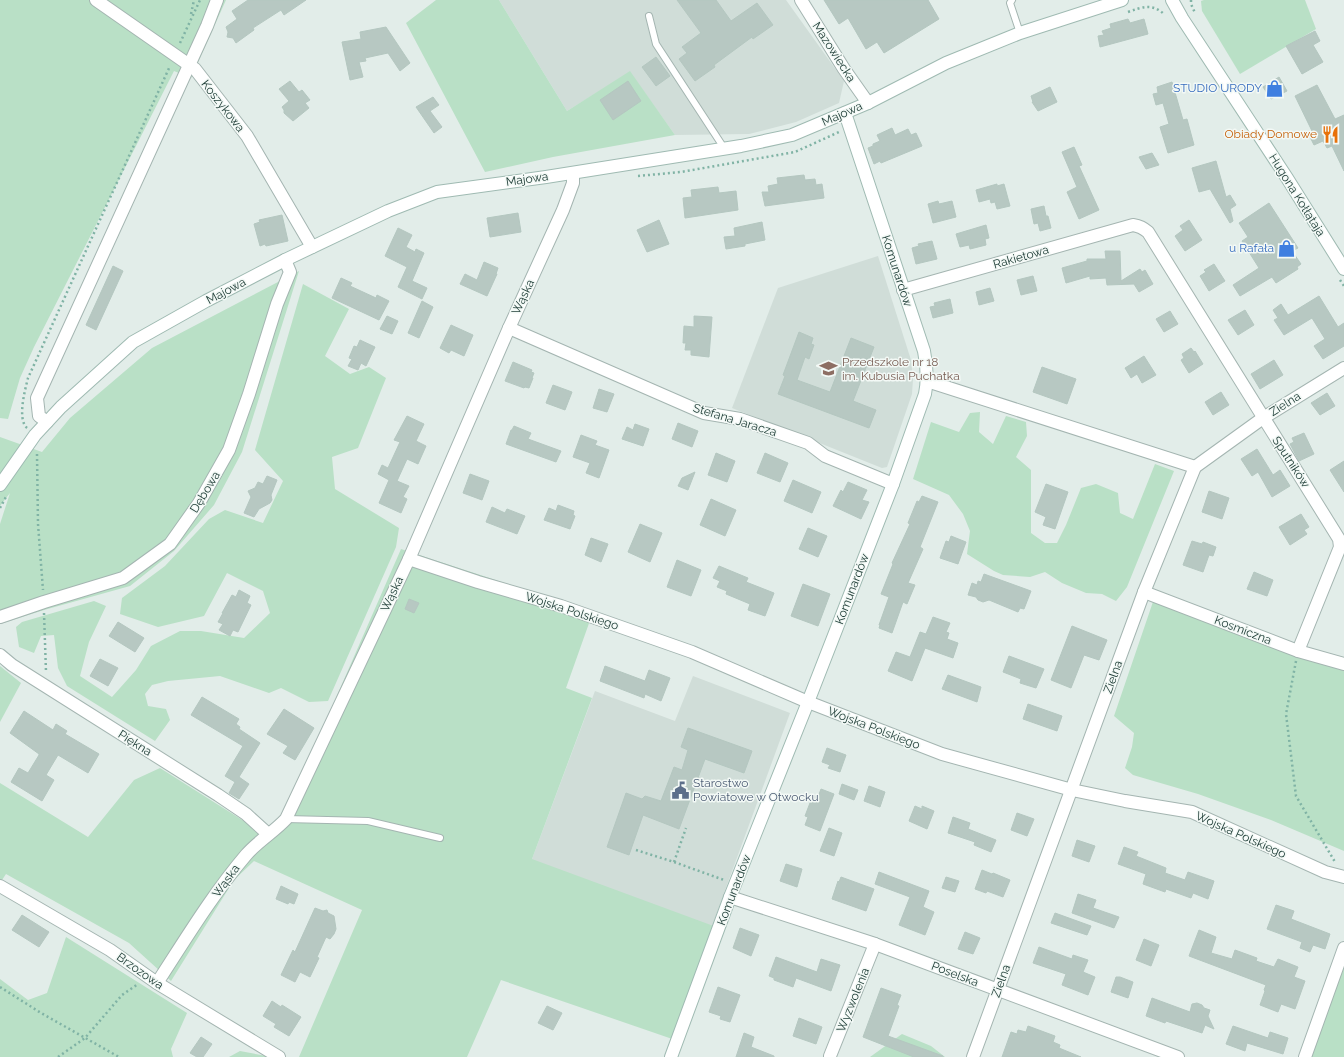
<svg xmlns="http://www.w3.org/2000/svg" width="1344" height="1057" font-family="Raleway,sans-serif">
<rect width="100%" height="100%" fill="#e2ede9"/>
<g fill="#d0ddd8">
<polygon points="499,0 786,0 844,81 839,103 796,122 749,134 675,135 630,72 567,111"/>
<polygon points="878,256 911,360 913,379 912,394 887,467 882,468 732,408 778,288"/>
<polygon points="693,676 790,713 709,934 529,867 595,691 675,721"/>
</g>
<g fill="#b9e0c6">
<polygon points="0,0 226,0 191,78 174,71 34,347 20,378 8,419 0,418"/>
<polygon points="436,0 499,0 567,111 630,71 675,135 553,157 485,172 406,23"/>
<polygon points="1204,0 1305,0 1316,29 1240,74 1202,11 1201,1"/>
<polygon points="299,271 242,452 214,505 174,551 130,586 44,610 0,624 0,524 10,493 0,506 0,437 42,452 70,418 152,348"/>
<polygon points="303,284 349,309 325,356 350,374 369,367 386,378 358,448 332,457 335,489 399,528 396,547 328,701 309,702 281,688 269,693 220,676 168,681 152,685 145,694 148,706 166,709 170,720 155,741 67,686 58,668 54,635 41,636 34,653 19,647 16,627 22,622 94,601 106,606 89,642 80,676 112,697 136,670 151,646 180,631 201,631 244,638 270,613 263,591 227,573 204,616 158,627 120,614 122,598 165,566 209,519 225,510 263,523 283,481 255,450"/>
<polygon points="980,412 979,432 993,444 1006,416 1026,422 1027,436 1016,457 1031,470 1031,533 1045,543 1057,543 1066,525 1081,488 1096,484 1118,493 1120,513 1133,519 1155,464 1174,471 1127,587 1116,601 1102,594 1086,593 1062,583 1045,572 1030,577 1003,575 994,571 967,554 970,531 963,514 949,495 913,479 931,422 959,432 970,413"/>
<polygon points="401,549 593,612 566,688 592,698 532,859 719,928 681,1042 501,980 467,1057 299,1057 362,910 254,861 234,880 171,981 129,943 6,874 0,883 0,783 88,837 134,780 160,768 247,823 280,826"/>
<polygon points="1156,593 1344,661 1344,851 1271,820 1198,794 1133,775 1125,768 1132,747 1134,733 1114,716"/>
<polygon points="0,666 21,683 0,722"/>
<polygon points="66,937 187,1013 171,1049 173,1057 0,1057 0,979 28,1000 47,993"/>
<polygon points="1344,948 1344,1057 1305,1057"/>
<polygon points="902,1034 931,1046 945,1057 870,1057"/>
<polygon points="240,1051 272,1057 229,1057"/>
</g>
<g fill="#b7c8c2" stroke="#b4c7c0">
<polygon points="248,0 306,0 284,15 281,10 253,28 254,30 236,43 233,38 227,37 228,32 226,27 237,19 232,11"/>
<polygon points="677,0 716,0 731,21 757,3 773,25 753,39 752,37 714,65 715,67 695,81 679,59 687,53 682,47 701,33"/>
<polygon points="824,0 928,0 939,19 884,53 877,42 866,49 848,18 839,24"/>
<polygon points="1128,19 1130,23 1144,19 1148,34 1100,47 1098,36 1104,35 1102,31 1111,28 1110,24"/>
<polygon points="386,27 410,63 400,71 388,53 365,58 366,61 359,62 363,77 350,80 342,42 361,39 360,32"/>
<polygon points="1315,31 1320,41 1313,45 1323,62 1302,74 1286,46"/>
<polygon points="656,57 670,76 656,86 642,67"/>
<polygon points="1279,77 1287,91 1271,99 1263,87"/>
<polygon points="290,81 299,92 302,90 310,100 305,103 309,108 293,121 284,113 284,110 282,107 289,101 279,89"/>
<polygon points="628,81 641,101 613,120 600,100"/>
<polygon points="1172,82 1183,120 1187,119 1194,145 1168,153 1160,127 1169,124 1163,103 1156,105 1153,94 1158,93 1157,87"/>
<polygon points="1317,85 1335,119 1344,115 1344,171 1332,146 1327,148 1323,141 1314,145 1308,133 1312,131 1295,96"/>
<polygon points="1050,87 1057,102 1038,111 1032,102 1033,102 1031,96"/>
<polygon points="433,97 439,105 430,111 442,127 434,133 416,107"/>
<polygon points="892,128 895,135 908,129 911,135 916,133 922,146 881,163 880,161 874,164 868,148 873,146 873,144 880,141 877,135"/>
<polygon points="1074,147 1082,165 1079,166 1099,210 1079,219 1067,192 1077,187 1062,152"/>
<polygon points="1152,153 1159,165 1146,169 1139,157"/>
<polygon points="1216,161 1226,197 1230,195 1236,205 1230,209 1233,221 1230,223 1210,189 1199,192 1192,168"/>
<polygon points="804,175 805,180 815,179 816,185 822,184 824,198 765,206 762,192 769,192 768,186 778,184 777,178"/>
<polygon points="997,184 997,186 1004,184 1010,206 997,209 995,202 991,203 990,199 979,202 976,190"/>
<polygon points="718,187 719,193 736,191 738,210 685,218 683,198 692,197 691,190"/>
<polygon points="938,201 939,204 952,201 956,217 933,223 928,204"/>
<polygon points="1269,203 1298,248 1292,251 1301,264 1297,267 1298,269 1276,283 1272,277 1240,296 1233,285 1259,268 1242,241 1248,237 1239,223"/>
<polygon points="1044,206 1046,216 1048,216 1051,228 1040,231 1038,223 1034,224 1031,209"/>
<polygon points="518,213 521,232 490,237 487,218"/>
<polygon points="282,215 288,241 266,246 265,244 260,246 254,224 260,222 259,220"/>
<polygon points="659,220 669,244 647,252 637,230"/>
<polygon points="1189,220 1202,240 1185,251 1175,236 1183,230 1180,226"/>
<polygon points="762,222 765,240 745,244 745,246 726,249 724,237 735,236 734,228"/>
<polygon points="986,225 989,238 985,239 986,245 970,249 969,245 960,247 956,234"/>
<polygon points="398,228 412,235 406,247 415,252 416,249 424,253 412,281 427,288 422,299 398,287 407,267 385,256"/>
<polygon points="932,241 937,259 916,264 912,248 919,246 918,244"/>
<polygon points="1105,251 1120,251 1121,281 1140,269 1142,272 1145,270 1153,284 1139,292 1134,284 1107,285 1106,278 1090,279 1090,276 1066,283 1062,268 1087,261 1087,259 1106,259"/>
<polygon points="484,262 498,268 496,274 497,274 487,296 460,284 465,274 477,280"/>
<polygon points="1214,264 1225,281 1209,291 1200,276 1206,272 1204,270"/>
<polygon points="113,266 123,271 96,330 86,325"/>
<polygon points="1033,276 1037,291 1021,295 1017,280"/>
<polygon points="341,278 352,283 350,286 376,298 377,295 389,301 379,320 332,298"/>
<polygon points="990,288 994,301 979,305 976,292"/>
<polygon points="1319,296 1338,327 1344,323 1344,346 1323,359 1314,346 1325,339 1312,318 1284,335 1274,320 1278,318 1273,310 1281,304 1288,315"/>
<polygon points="950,299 953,313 933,318 930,307 935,306 934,303"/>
<polygon points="422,301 433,307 419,338 408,333"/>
<polygon points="1245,310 1254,325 1238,335 1228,320"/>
<polygon points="1170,311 1178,324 1164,332 1156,319"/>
<polygon points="387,316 398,321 392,334 380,329"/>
<polygon points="694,316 712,317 709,357 691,355 691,350 685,350 686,343 683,343 684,326 694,327"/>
<polygon points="451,325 473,335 464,356 451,350 449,353 440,348"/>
<polygon points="799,332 813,338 811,344 814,345 809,359 805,357 797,380 830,392 851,338 874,347 853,401 876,410 869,428 778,394 785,376 783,375"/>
<polygon points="360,340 375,347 366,366 361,363 358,370 348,366 352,359 349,358 354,346 357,347"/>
<polygon points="1191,348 1194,352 1195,351 1203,364 1189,373 1181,360 1184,358 1182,354"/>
<polygon points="1144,356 1156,375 1142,383 1137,374 1131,378 1125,368"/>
<polygon points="1274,360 1283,375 1260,389 1251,374"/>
<polygon points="513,362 532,370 531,372 534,373 532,378 533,378 529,388 525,387 524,388 505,381"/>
<polygon points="1042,367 1076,379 1067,404 1033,392"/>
<polygon points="553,385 572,392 565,410 546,403"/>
<polygon points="599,389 614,394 607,412 593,408"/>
<polygon points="1221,392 1229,405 1213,415 1205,402"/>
<polygon points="1327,393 1335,406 1320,415 1311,403"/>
<polygon points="407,416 424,424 416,441 426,446 418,464 407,459 397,481 409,486 403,497 407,499 401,513 379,503 389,480 378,474 382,465 388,468 400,442 394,440"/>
<polygon points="678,423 698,431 692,447 672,439"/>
<polygon points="635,424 649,429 643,446 622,439 627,427 633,430"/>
<polygon points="514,426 531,433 528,439 561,451 556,462 506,444 511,430 512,430"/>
<polygon points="1304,433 1314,454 1299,461 1290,444 1294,442 1292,438"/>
<polygon points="581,435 597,441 595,445 609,450 599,478 586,473 590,463 573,457"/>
<polygon points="1257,449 1273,475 1280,470 1290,486 1272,497 1258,472 1252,476 1241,459"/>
<polygon points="716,453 735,461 727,482 708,475"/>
<polygon points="765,453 788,463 780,482 757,473"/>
<polygon points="1344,461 1344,492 1330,470"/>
<polygon points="695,472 688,490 678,486 682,478"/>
<polygon points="470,474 489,481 482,500 463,493"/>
<polygon points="267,476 277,480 271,495 272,500 270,503 259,509 254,517 244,513 251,497 248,491 255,488 258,482 263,484"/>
<polygon points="793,480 821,492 812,513 784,501"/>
<polygon points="848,482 867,490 862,500 869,502 861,519 833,506 841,490 843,492"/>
<polygon points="1046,484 1068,492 1055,529 1043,525 1046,517 1035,512"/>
<polygon points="1209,491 1229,498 1222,519 1202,512"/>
<polygon points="922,496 938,502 920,547 923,549 908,583 915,585 907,604 903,602 892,633 879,628 880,625 879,625 889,597 881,594 893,564 892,563 910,524 908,523 917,501 919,502"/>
<polygon points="711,499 736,510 725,536 700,525"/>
<polygon points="558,505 574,511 573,515 575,516 570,529 544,520 549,508 556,511"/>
<polygon points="492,507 505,513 507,509 525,516 517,534 486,522"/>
<polygon points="1301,514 1309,527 1304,530 1307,534 1290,545 1279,527"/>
<polygon points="640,524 662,533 650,562 628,552"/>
<polygon points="808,528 827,536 818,557 799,549"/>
<polygon points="951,536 966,542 958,564 940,558 946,541 949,542"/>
<polygon points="591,538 608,544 601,562 585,555"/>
<polygon points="1192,541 1202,544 1203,542 1216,547 1213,556 1209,555 1203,572 1183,565"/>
<polygon points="677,560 701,570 691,596 667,587"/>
<polygon points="719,566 748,578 746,582 774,593 765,616 748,610 750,604 726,594 727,591 717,587 720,581 713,578"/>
<polygon points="1254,572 1273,580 1267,596 1247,589"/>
<polygon points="984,574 1031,591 1024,609 1020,608 1018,612 989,600 983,602 978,600 976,597 968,595 972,583 977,585 978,581 981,582"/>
<polygon points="803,584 830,594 818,626 791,616"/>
<polygon points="239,590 250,596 247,603 251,605 238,632 233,630 230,636 219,630 223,624 218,622 223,613 222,613 232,595 236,597"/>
<polygon points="409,599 419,603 414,613 405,609"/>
<polygon points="933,617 950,623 946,632 949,633 947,639 958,643 953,658 925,648 912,681 888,671 896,652 910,657 920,632 926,634"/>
<polygon points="118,622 144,638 135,652 109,636"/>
<polygon points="1072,626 1107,640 1099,660 1084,655 1071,688 1051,680"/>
<polygon points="1009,656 1044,669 1036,688 1020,683 1021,679 1003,672"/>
<polygon points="100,659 118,668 108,686 90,676"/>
<polygon points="605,666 645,681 649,670 670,678 661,701 645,694 644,698 600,681"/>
<polygon points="948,675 981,687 977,702 942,689"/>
<polygon points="202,697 239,719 236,724 240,727 239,729 260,743 239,777 249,784 239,799 229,793 235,782 225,776 243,746 191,715"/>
<polygon points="1028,704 1062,716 1057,731 1023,719"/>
<polygon points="284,709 314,728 295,760 283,753 288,746 267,734"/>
<polygon points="24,711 53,730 56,724 67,731 65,734 99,754 88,773 58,755 46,775 54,780 42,801 11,782 19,768 28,773 39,755 39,754 10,733"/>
<polygon points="688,728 752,751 744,773 705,759 679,829 643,815 629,855 607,847 626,793 642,799 645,796 661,801 674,767 682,770 688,750 681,747"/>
<polygon points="827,748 846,755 840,772 828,768 830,765 822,762"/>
<polygon points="842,784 858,790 854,800 839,794"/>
<polygon points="869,786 885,792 880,807 864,801"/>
<polygon points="821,789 834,794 820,831 805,825 808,817 805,816 813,795 818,797"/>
<polygon points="915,806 922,809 922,806 934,811 927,829 909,821"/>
<polygon points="1017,813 1034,819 1027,836 1011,830"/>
<polygon points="953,817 970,823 968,829 996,840 991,852 974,845 975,842 948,833"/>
<polygon points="829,828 842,833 834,856 820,851"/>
<polygon points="1077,840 1095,846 1089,862 1072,856"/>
<polygon points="1124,847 1138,852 1136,856 1166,868 1165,873 1185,880 1188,872 1214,881 1208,899 1193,893 1191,898 1166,889 1165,892 1143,884 1146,874 1118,864"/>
<polygon points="786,864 802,869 797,887 780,881"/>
<polygon points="982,870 992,874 993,873 1010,880 1003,897 987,891 986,893 975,889"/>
<polygon points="879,872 929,891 923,907 934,912 925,935 899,925 910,897 875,884"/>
<polygon points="841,877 874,889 866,911 832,899 838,881 839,882"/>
<polygon points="946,877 959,881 955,892 942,888"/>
<polygon points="281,886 298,894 294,904 289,902 288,904 276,899"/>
<polygon points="1078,894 1096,900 1093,908 1119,917 1114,928 1072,913"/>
<polygon points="1276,905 1294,911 1291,919 1330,934 1325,949 1313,945 1310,952 1300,948 1302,942 1267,929"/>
<polygon points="315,908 323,911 327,910 328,913 334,916 336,929 334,934 330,939 326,937 317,957 319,958 310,977 300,972 295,982 281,975 293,950 295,952"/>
<polygon points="1055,913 1091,926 1087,935 1051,923"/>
<polygon points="22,915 49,932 39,947 12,930"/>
<polygon points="740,928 759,935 751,956 733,948"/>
<polygon points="1199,930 1216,937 1211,953 1232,959 1235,950 1257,958 1256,961 1274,967 1278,959 1298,967 1294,977 1305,981 1295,1009 1281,1004 1278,1012 1260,1005 1265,991 1264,990 1266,985 1189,956"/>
<polygon points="965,932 980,938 973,954 958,949"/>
<polygon points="1144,939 1159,945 1151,966 1136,960"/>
<polygon points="1039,947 1072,959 1073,955 1088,960 1083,972 1095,977 1088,995 1062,985 1066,974 1033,963"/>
<polygon points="776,957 817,972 821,959 840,965 831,991 796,978 793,987 774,980 774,978 769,976"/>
<polygon points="1116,977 1120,977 1133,982 1128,998 1111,992"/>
<polygon points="718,987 740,995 730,1022 720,1019 721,1016 709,1012"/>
<polygon points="881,988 901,995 897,1005 899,1006 888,1036 943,1056 943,1057 914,1057 863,1037"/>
<polygon points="1152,998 1190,1012 1192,1004 1197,1003 1202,1005 1204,1008 1210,1010 1208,1016 1214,1029 1205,1025 1202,1033 1166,1021 1165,1023 1146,1016"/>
<polygon points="272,1001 281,1007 282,1005 301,1017 289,1036 274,1027 276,1024 263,1016"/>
<polygon points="547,1006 562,1013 553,1030 538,1023"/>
<polygon points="799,1018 822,1027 816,1044 793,1036"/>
<polygon points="1028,1026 1055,1036 1053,1042 1060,1045 1059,1048 1081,1057 1002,1057 1011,1032 1017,1034 1018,1030 1026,1032"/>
<polygon points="1233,1026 1268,1038 1270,1032 1288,1038 1283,1054 1247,1043 1245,1051 1226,1044"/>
<polygon points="744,1033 754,1037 751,1047 774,1056 774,1057 736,1057"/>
<polygon points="201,1037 212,1044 203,1057 197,1057 190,1053"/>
</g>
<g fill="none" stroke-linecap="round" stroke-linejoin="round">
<defs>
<g id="lane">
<polyline points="1012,0 1010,3 1020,33"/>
<polyline points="649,16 656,44 724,148"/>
<polyline points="286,819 368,821 440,838"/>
</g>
<g id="street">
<polyline points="96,0 195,69 247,136 312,247"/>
<polyline points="801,0 844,69 868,103"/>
<path d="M903 290 1133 225C1140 226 1143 228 1148 232L1339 539 1340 547 1298 651"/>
<polyline points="509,328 704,413 740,419 808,443 825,456 893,484"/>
<polyline points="927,381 1195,467"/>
<polyline points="47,422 39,416 37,398 207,26 217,0"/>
<polyline points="409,559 478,582 561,606 692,652 808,702 942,754 1072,790 1125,801 1192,812 1325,872 1344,877"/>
<polyline points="1144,592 1298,651 1344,664"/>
<polyline points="0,617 44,602 123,578 170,544 199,503 229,450 249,394 277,304 290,272 285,260"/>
<polyline points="0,655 12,665 218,795 246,814 268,834"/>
<polyline points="0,886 110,950 157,983 279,1057"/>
<polyline points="730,897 875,944 1178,1057"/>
<path d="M157 983C185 940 212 895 246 855 258 841 274 832 286 819L409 559 509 328 563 210 573 183V173"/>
<polyline points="830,1056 875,944"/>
<polyline points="973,1057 1144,592 1195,467 1263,418 1344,368"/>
<polyline points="1305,1057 1344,948"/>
</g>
<g id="secondary">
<polyline points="1172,0 1182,18 1287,178 1344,269"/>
<polyline points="0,485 35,435 61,407 133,342 206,301 285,260 388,211 437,192 546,177 741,146 792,135 868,103 946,63 1020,33 1122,0"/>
<path d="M671 1057 730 897 808 702 893 484 925 394C928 379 927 366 924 351L845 113"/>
</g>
</defs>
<use href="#lane" stroke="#a4b5b1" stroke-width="8"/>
<use href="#street" stroke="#a4b5b1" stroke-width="14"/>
<use href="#secondary" stroke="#9fbab2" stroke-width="14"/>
<g stroke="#80b3a5" stroke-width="2.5" stroke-dasharray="2 3" stroke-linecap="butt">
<polyline points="1191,0 1191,4 1195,13"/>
<path d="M1128 12C1142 7 1152 3 1164 14"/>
<polyline points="191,14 194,0"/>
<polyline points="180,43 200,0"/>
<polyline points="638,176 681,172 795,152 839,132"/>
<polyline points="1340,280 1344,286"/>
<path d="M27 428C17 419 25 390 28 378L170 66"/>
<polyline points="37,454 38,524 43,590"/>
<polyline points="0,508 7,495"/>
<polyline points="44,613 46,672"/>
<polyline points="1296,661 1286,714 1296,796 1335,862"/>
<polyline points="636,850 674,862 724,880"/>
<polyline points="674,862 686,828"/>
<polyline points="0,987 41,1013 119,1057"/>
<polyline points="58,1057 85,1038 122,995 138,984"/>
</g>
<use href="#lane" stroke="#fff" stroke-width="6"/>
<use href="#street" stroke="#fff" stroke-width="12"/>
<use href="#secondary" stroke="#fff" stroke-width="12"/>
</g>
<defs>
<symbol id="shop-bare" viewBox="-9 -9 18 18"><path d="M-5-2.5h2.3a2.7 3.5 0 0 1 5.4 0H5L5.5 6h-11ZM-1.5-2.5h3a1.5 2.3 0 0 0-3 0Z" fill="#3f7fe0" stroke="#f3f9f6" stroke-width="2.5" paint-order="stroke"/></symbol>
<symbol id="restaurant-bare" viewBox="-9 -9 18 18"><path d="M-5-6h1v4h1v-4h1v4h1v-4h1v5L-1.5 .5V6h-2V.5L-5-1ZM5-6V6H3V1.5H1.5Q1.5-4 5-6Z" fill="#e8710a" stroke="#f3f9f6" stroke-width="2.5" paint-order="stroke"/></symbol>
<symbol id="school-bare" viewBox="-9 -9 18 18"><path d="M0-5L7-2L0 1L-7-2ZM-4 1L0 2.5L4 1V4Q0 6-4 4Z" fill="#8d6e63" stroke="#f3f9f6" stroke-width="2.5" paint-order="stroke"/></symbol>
<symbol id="civic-bare" viewBox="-9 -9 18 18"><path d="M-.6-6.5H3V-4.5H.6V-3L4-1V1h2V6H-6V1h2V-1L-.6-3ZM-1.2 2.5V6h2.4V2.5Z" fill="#5c6f8a" stroke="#f3f9f6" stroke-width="2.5" paint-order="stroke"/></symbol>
</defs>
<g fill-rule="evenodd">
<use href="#shop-bare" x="1262" y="76" width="25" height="25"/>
<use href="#restaurant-bare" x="1318" y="122" width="25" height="25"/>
<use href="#shop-bare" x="1274" y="236" width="25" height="25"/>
<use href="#school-bare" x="816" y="356" width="25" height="25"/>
<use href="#civic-bare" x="668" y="778" width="25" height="25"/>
</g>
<g text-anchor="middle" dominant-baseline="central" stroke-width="3" stroke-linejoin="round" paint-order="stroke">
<g font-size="12" fill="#213f39" stroke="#f3f9f6">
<text transform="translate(834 52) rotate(57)">Mazowiecka</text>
<text transform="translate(223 106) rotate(52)">Koszykowa</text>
<text transform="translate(842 114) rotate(-24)">Majowa</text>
<text transform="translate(527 179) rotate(-8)">Majowa</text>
<text transform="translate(1297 195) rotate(58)">Hugona Kołłątaja</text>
<text transform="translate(1021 257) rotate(-16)">Rakietowa</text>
<text transform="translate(897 271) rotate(72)">Komunardów</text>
<text transform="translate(226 291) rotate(-28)">Majowa</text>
<text transform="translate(523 297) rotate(-65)">Wąska</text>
<text transform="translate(1285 404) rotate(-32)">Zielna</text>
<text transform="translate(735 420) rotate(17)">Stefana Jaracza</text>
<text transform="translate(1291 462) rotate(57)">Sputników</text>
<text transform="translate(205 492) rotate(-59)">Dębowa</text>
<text transform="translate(852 589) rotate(-69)">Komunardów</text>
<text transform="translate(392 594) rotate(-65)">Wąska</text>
<text transform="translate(572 611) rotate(18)">Wojska Polskiego</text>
<text transform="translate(1243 630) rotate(21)">Kosmiczna</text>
<text transform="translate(1113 677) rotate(-70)">Zielna</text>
<text transform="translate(874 728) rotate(21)">Wojska Polskiego</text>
<text transform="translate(135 743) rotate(32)">Piękna</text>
<text transform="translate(1241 835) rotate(24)">Wojska Polskiego</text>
<text transform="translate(226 881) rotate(-54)">Wąska</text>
<text transform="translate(734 890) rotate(-69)">Komunardów</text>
<text transform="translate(140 971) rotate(35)">Brzozowa</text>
<text transform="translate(955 974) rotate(21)">Poselska</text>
<text transform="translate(1001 981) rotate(-70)">Zielna</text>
<text transform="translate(853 1000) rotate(-68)">Wyzwolenia</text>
</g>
<g font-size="12" fill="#366cbe" stroke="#f3f9f6" text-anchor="end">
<text x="1262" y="88">STUDIO URODY</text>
<text x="1274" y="248">u Rafała</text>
</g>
<g font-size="12" fill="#c56008" stroke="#f3f9f6" text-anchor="end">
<text x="1317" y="134">Obiady Domowe</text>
</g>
<g font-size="12" fill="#785e54" stroke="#f3f9f6" text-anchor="start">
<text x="842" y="362">Przedszkole nr 18<tspan x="842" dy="14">im. Kubusia Puchatka</tspan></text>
</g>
<g font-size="12" fill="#4e5e75" stroke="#f3f9f6" text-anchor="start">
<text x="693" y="783">Starostwo<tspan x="693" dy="14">Powiatowe w Otwocku</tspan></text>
</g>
</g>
</svg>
